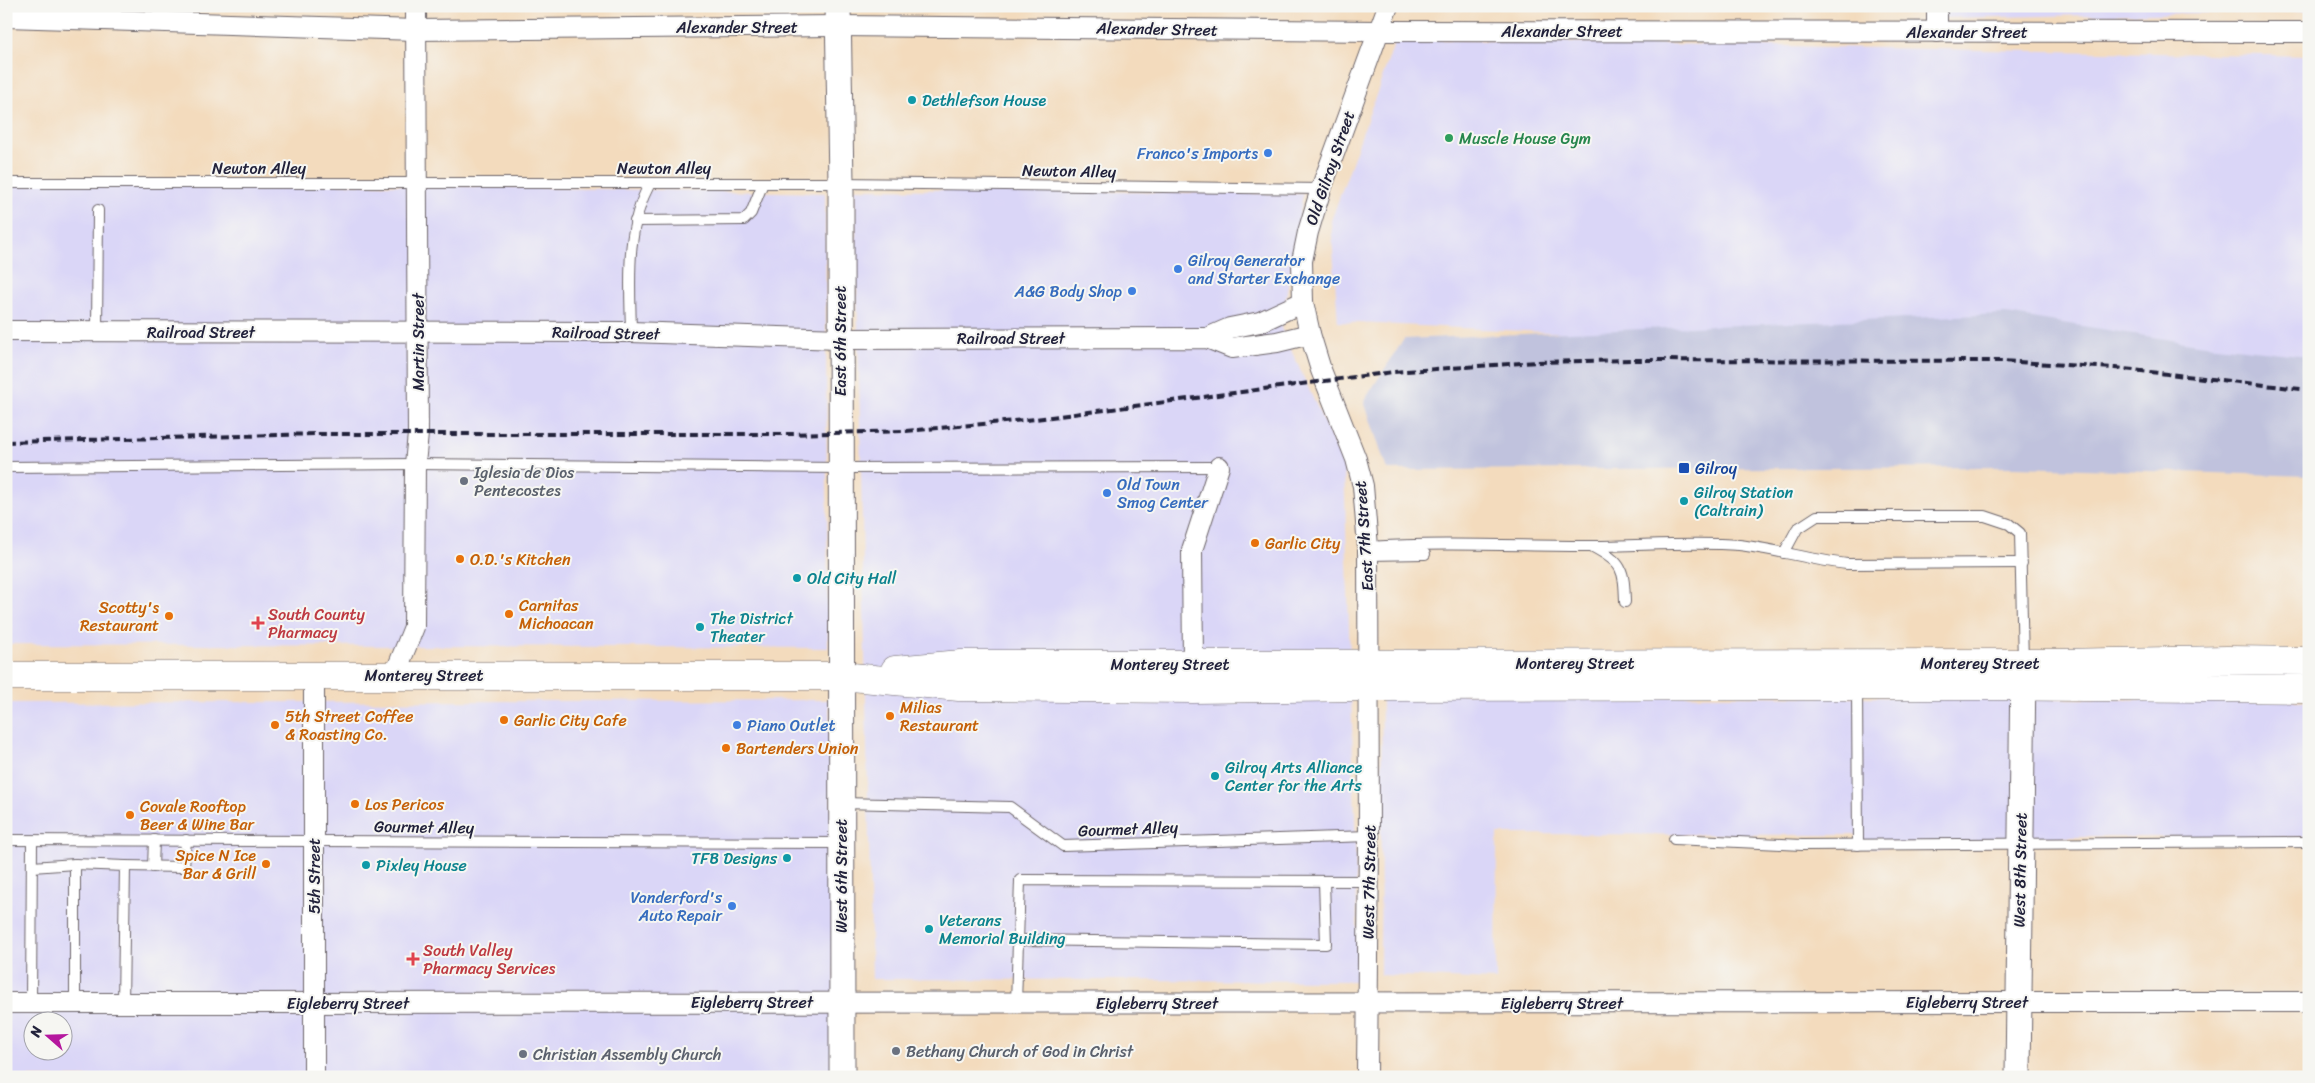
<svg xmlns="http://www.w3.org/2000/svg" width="2315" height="1083" font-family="Sriracha,sans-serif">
<rect width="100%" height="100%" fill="#f6f6f2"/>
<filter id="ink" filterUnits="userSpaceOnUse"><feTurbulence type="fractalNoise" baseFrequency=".02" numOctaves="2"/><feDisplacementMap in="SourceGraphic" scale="10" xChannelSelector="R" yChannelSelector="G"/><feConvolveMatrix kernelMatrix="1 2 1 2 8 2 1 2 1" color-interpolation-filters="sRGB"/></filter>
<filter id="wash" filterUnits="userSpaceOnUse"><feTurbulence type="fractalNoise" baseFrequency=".0096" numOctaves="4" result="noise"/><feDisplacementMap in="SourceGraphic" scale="20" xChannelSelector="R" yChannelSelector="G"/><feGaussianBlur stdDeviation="1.12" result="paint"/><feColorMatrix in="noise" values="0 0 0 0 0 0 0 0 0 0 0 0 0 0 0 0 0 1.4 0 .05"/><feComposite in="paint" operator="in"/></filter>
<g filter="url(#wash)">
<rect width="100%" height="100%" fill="#f3dbbd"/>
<g fill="#dad6f7" fill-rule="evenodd">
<polygon points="1944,6 2309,6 2309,11 1944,18"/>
<polygon points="1396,39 2309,56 2309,369 1338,322 1331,221"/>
<polygon points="6,178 825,193 828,648 6,644"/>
<polygon points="855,189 1303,194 1281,328 1344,466 1355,821 1358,981 872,979"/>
<polygon points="1382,693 2309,701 2309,837 2047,837 2002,843 1862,848 1862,835 1497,834 1496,980 1380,975"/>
<path d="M829 700 836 1077H6V703ZM32 1020H62V1050H32Z"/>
</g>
<polygon fill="#c0c2dd" points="2006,314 2197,344 2309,356 2309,476 2015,467 1387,470 1364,401 1404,339"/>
</g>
<g filter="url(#ink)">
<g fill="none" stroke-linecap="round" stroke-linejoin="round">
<defs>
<g id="service">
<polyline points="6,183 841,183 1321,189"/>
<polyline points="635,221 744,220 751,213 763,183"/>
<polyline points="97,331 98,210"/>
<path d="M631 332C630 281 625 229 650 183"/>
<polyline points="6,467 415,464 841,468 1219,467"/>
<path d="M1368 547C1443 542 1517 546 1592 546 1641 546 1690 541 1739 545 1775 549 1811 560 1847 564L2022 563"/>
<path d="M1593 547C1623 563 1624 569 1625 602"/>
<polyline points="1784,553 1797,529 1817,516 1985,516 2009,524 2020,533 2023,663"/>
<polyline points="1368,555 1425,554"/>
<polyline points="1857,687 1858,845"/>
<polyline points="842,803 1010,807 1063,846 1369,836"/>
<polyline points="1674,839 1802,845 2309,842"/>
<polyline points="6,840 841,843"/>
<polyline points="125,866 184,867 186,840"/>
<polyline points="32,867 75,864"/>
<polyline points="153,867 154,840"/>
<polyline points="1018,940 1326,944 1324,881"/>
<polyline points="1016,1003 1020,880 1369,881"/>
<polyline points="31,1004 32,841"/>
<polyline points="75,1004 75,864 125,866 123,1004"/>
</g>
<g id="minor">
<polyline points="1937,6 1937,32"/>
<polyline points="6,17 416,30 838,26 1379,31 2309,32"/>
<polyline points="6,331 631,332 840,339 1207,338 1232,348 1277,342 1310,334"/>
<polyline points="1207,338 1230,328 1260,322 1303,302"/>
<polyline points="1193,664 1192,550 1219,467"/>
<polyline points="395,674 414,627 415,464 418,434 416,6"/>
<polyline points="6,1003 2309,1002"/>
<polyline points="314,1077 314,676"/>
<polyline points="1367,1077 1369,836 1368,547 1363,486 1356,459 1321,370 1310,334 1303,302 1302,261 1308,232 1321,189 1388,6"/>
</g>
<g id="tertiary">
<polyline points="838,6 841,183 842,1077"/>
<polyline points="2018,1077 2023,668"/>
</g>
<g id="secondary">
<polyline points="895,670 961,664 2055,663 2227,660 2309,661"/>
<polyline points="6,676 841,676 959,687 1193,689 1369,687 1984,686 2309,689"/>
</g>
</defs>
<use href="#service" stroke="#6b6368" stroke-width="12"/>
<use href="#minor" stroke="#6b6368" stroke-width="22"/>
<use href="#tertiary" stroke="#6b6368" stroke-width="27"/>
<use href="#secondary" stroke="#6b6368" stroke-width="29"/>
<use href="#service" stroke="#fff" stroke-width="10"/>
<use href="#minor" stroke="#fff" stroke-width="20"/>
<use href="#tertiary" stroke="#fff" stroke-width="25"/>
<use href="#secondary" stroke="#fff" stroke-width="28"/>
<polyline stroke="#22223b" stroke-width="4" stroke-dasharray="8 4" stroke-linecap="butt" points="6,442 318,434 791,434 906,431 1036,419 1393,372 1537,362 1630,360 2002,361 2115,368 2309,390"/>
</g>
</g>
<g fill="#0f9aa8" stroke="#f6f6f2" stroke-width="2">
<circle cx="912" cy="100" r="5"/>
<circle cx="1684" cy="501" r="5"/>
<circle cx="797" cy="578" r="5"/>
<circle cx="700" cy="627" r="5"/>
<circle cx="1215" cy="776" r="5"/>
<circle cx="787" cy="858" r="5"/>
<circle cx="366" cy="865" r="5"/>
<circle cx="929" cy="929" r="5"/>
</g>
<circle fill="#2e9e5b" stroke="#f6f6f2" stroke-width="2" cx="1449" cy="138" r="5"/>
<g fill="#3f7fe0" stroke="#f6f6f2" stroke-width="2">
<circle cx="1268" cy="153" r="5"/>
<circle cx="1178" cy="269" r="5"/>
<circle cx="1132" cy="291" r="5"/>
<circle cx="1107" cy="493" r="5"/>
<circle cx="737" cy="725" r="5"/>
<circle cx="732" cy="906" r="5"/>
</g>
<rect fill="#1a4fb4" stroke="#f6f6f2" stroke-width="2" x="1678" y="462" width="12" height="12" rx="2.5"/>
<g fill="#6b7280" stroke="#f6f6f2" stroke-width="2">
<circle cx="464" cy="481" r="5"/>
<circle cx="896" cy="1051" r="5"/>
<circle cx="523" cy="1054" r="5"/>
</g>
<g fill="#e8710a" stroke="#f6f6f2" stroke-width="2">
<circle cx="1255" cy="543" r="5"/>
<circle cx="460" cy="559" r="5"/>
<circle cx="509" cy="614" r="5"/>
<circle cx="169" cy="616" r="5"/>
<circle cx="890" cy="716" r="5"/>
<circle cx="504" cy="720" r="5"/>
<circle cx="275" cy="725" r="5"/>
<circle cx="726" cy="748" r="5"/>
<circle cx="355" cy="804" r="5"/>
<circle cx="130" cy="815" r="5"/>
<circle cx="266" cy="864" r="5"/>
</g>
<g fill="#e0444e" stroke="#f6f6f2" stroke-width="2">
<path d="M255.5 615.5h5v5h5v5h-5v5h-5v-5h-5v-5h5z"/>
<path d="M410.5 951.5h5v5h5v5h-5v5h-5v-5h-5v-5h5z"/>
</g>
<g text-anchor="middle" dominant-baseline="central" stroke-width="4" stroke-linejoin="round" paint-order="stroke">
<g font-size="16" fill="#22223b" stroke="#f6f6f2">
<text x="737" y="27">Alexander Street</text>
<text transform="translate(1157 29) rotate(1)">Alexander Street</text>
<text x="1562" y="31">Alexander Street</text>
<text x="1967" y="32">Alexander Street</text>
<text x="259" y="168">Newton Alley</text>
<text x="664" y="168">Newton Alley</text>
<text transform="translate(1330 168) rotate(-71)">Old Gilroy Street</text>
<text transform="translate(1069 171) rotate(1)">Newton Alley</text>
<text x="201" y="332">Railroad Street</text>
<text transform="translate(606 333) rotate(1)">Railroad Street</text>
<text x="1011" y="338">Railroad Street</text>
<text transform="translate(840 341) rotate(-90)">East 6th Street</text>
<text transform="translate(418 342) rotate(-90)">Martin Street</text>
<text transform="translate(1364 536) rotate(-94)">East 7th Street</text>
<text x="1575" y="663">Monterey Street</text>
<text x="1980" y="663">Monterey Street</text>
<text x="1170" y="664">Monterey Street</text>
<text x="424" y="675">Monterey Street</text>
<text transform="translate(424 827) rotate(1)">Gourmet Alley</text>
<text transform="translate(1128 829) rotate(-2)">Gourmet Alley</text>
<text transform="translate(2020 870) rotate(-89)">West 8th Street</text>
<text transform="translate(314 876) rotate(-90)">5th Street</text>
<text transform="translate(841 876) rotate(-90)">West 6th Street</text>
<text transform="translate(1369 882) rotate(-89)">West 7th Street</text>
<text x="752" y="1002">Eigleberry Street</text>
<text x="1967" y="1002">Eigleberry Street</text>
<text x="348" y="1003">Eigleberry Street</text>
<text x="1157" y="1003">Eigleberry Street</text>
<text x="1562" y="1003">Eigleberry Street</text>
</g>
<g font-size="16" fill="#0d838f" stroke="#f6f6f2" text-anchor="start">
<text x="922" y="100">Dethlefson House</text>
<text x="1694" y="492">Gilroy Station<tspan x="1694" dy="18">(Caltrain)</tspan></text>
<text x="807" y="578">Old City Hall</text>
<text x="710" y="618">The District<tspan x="710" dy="18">Theater</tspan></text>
<text x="1225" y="767">Gilroy Arts Alliance<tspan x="1225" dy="18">Center for the Arts</tspan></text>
<text x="777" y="858" text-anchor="end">TFB Designs</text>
<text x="376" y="865">Pixley House</text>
<text x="939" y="920">Veterans<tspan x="939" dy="18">Memorial Building</tspan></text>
</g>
<g font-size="16" fill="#27864d" stroke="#f6f6f2" text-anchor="start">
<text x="1459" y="138">Muscle House Gym</text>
</g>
<g font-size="16" fill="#366cbe" stroke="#f6f6f2" text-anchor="end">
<text x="1258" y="153">Franco's Imports</text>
<text x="1188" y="260" text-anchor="start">Gilroy Generator<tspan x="1188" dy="18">and Starter Exchange</tspan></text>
<text x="1122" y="291">A&amp;G Body Shop</text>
<text x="1117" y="484" text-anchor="start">Old Town<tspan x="1117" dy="18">Smog Center</tspan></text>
<text x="747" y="725" text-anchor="start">Piano Outlet</text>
<text x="722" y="897">Vanderford's<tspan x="722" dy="18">Auto Repair</tspan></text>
</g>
<g font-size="16" fill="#164399" stroke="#f6f6f2" text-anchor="start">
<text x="1695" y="468">Gilroy</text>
</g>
<g font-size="16" fill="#5b616d" stroke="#f6f6f2" text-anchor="start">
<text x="474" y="472">Iglesia de Dios<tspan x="474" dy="18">Pentecostes</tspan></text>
<text x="906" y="1051">Bethany Church of God in Christ</text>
<text x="533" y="1054">Christian Assembly Church</text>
</g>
<g font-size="16" fill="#c56008" stroke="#f6f6f2" text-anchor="start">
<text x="1265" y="543">Garlic City</text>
<text x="470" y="559">O.D.'s Kitchen</text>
<text x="519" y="605">Carnitas<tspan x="519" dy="18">Michoacan</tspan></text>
<text x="159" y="607" text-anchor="end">Scotty's<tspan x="159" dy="18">Restaurant</tspan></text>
<text x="900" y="707">Milias<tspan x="900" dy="18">Restaurant</tspan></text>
<text x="285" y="716">5th Street Coffee<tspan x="285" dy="18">&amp; Roasting Co.</tspan></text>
<text x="514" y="720">Garlic City Cafe</text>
<text x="736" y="748">Bartenders Union</text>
<text x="365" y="804">Los Pericos</text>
<text x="140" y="806">Covale Rooftop<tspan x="140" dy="18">Beer &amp; Wine Bar</tspan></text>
<text x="256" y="855" text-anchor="end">Spice N Ice<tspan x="256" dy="18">Bar &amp; Grill</tspan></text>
</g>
<g font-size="16" fill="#be3a42" stroke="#f6f6f2" text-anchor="start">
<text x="268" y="614">South County<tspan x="268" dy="18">Pharmacy</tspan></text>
<text x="423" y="950">South Valley<tspan x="423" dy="18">Pharmacy Services</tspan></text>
</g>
</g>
<rect width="2315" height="1083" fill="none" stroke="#f6f6f2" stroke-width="25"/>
<g transform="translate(48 1036) rotate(290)"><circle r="24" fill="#f6f6f2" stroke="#a1a1a9"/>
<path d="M0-4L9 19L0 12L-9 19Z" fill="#b5179e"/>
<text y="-8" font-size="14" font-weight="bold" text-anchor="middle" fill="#22223b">N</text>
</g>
</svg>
